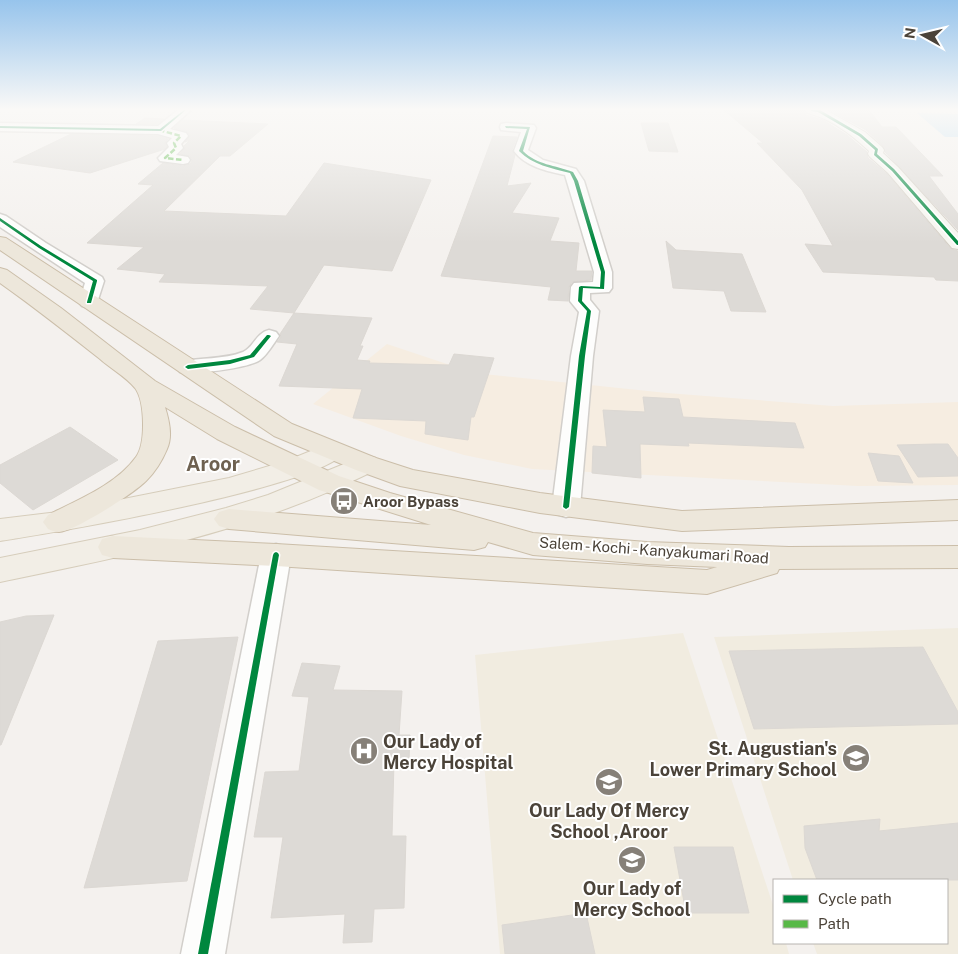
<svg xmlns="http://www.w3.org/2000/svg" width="958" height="954" font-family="'Public Sans',sans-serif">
<rect width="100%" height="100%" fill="#f4f1ee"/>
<polygon fill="#f6ede1" points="387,344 474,373 667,393 833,406 958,402 958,485 858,486 532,469 464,455 401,436 313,404"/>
<g fill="#f1ece0">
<polygon points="958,628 958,954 817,954 813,943 947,943 947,880 793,880 714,637"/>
<polygon points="683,633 774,908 774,943 786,943 789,954 500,954 475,655"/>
</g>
<polygon fill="#bfddf1" points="917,113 958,114 958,137 945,137"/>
<g fill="#dddad6" stroke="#dcd8d3">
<polygon points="724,110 804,110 806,115 823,120 847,135 867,152 868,158 887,174 951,249 958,251 958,281 936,280 934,277 823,272 805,244 833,246 802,190 757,143 763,143"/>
<polygon points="829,110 869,110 882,127 896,127 943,176 929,176 958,214 958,230 885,152 883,146 866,130"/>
<polygon points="145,118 164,119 157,124 136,124"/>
<polygon points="182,120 268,124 230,156 220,156 164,211 286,216 324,163 431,180 392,271 324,265 294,313 250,309 268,286 159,282 165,274 117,269 144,247 87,243 153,185 138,184 163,163 183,166 190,164 192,161 190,156 180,154 185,148 184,146 190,140 185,142 190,135 186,131 174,128"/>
<polygon points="641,123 668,123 678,152 649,151"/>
<polygon points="71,134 158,136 168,139 165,143 167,147 165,149 90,173 13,162"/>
<polygon points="493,136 517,137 512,150 515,155 507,186 531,183 512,213 559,218 550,241 579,243 576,271 592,271 591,280 572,282 569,287 568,301 548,300 551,287 441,276"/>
<polygon points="666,241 676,250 742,254 766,312 731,311 724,291 673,288"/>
<polygon points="294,313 372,318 360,346 363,346 357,360 370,361 369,363 449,365 454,354 494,358 474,417 471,417 468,440 425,434 426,421 353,418 362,389 279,386 297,344 277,342 281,337 280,334"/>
<polygon points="643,397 679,399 683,417 795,423 804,448 688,443 689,446 640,444 641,478 592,473 593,446 607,447 603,410 645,412"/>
<polygon points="70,427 118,460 33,510 0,483 0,465"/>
<polygon points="935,444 948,444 958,458 958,476 918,477 897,445"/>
<polygon points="868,453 899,456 913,483 878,481"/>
<polygon points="54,615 1,745 0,745 0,622 26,616"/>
<polygon points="238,637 187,881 84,888 158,641"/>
<polygon points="923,647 958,712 958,724 754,729 729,651"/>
<polygon points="302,663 340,666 333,690 402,691 399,735 410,735 409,761 394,762 392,836 406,836 404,908 374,909 372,942 343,943 345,914 271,918 283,837 254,837 265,772 299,771 309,697 292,696"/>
<polygon points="880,819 879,831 958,823 958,880 817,880 805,848 804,826"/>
<polygon points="674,847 733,847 749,913 686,913"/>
<polygon points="586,913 595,954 505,954 502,925"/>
</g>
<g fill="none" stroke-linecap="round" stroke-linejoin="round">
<defs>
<g id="street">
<polygon points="178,110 191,110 170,129 186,133 188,136 181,144 183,148 176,155 188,157 190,160 188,163 183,164 160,161 158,158 169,147 167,143 172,138 158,134 0,131 0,123 158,126"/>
<path d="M506 123 534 125 536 128 528 150 543 160 576 169 584 181 612 272V288L609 292 590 293V300L599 311 593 356 580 507 576 514 566 517 556 514 552 507 571 356 579 312 570 301 571 287 574 283 593 282 594 272 565 175C547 171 526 167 514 151L521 132 501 130 500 127 501 124Z"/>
<polygon points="0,214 6,216 46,243 102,277 104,281 96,306 89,308 82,306 79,302 85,283 0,227"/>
<path d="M269 330 276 332 279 336C274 343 267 355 260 360 249 368 193 375 180 372L177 367 180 362C200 357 224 360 243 352 254 347 256 333 269 330Z"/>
<polygon points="276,544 286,547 291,555 225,954 181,954 261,555 266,547"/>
</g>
<path id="secondary" d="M806 110H826L865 132 882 147 884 150 883 153 898 167 958 233V249L952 248 888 173 870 157 868 154 869 151C852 135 830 118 807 113Z"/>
<g id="primary">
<path d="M333 442 342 445 346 451C323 487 53 533 0 541V519L58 512 229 478 286 461Z"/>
<path d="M366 455 376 458 379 464 376 470C347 484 318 497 288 508 195 543 97 562 0 582V558L140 530 226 508 268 495Z"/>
</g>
<g id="highway">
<polygon points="0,237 6,238 292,424 376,458 413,470 540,493 682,511 958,500 958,520 682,531 540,513 400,486 356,470 274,436 0,250"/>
<path d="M0 268 7 270 61 308 155 381 235 427 339 476 390 493 533 533 647 542 789 547 958 546V568L779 569 777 573 707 594 276 566 113 558 102 555 98 547 102 539 113 536 276 544 707 570 717 567 647 564 533 555 488 542 485 547 474 550 229 529 219 526 214 519 219 512 229 509 431 525 319 490 217 439 165 407C169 420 173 436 167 449 162 461 155 472 146 481 133 494 75 531 59 532 55 532 51 530 48 529L43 522 48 515C77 500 116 485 136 457 146 444 145 401 135 388 126 377 110 368 100 359 67 333 34 307 0 283Z"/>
</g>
</defs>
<use href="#street" stroke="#d2cfcb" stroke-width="3"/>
<use href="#secondary" stroke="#d3cec5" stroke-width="2"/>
<use href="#primary" stroke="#d6cdbb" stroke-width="2"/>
<use href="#highway" stroke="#cbbea9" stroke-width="2"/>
<use href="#street" fill="#fdfdfc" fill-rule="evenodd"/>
<use href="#secondary" fill="#f7f6f1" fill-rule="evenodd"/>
<use href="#primary" fill="#f2eee6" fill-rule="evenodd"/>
<use href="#highway" fill="#ede7db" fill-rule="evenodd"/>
<polyline stroke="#58b947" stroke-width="2.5" stroke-dasharray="5.5 2.5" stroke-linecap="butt" points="159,130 181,136 174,143 176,148 165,158 183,160"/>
<defs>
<g id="cycleway">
<polygon points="184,110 186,110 161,131 0,128 0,126 160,129"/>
<polygon points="811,110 820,110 861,134 878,149 877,154 894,169 958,241 958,245 957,245 892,171 874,155 875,150 859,136 818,112 811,111"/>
<path d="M505 126 530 127 523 151C537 165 555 165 573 172L578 181 605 272 604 289 583 288 582 301 591 311 585 356 569 507 566 509 563 507 579 356 587 311 578 301 579 287 581 286 600 287 601 272 574 181 570 173C551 168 533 165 519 151L527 129 506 128Z"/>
<polygon points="0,218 41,246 97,280 97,281 91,303 87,303 87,302 93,281 39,248 0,221"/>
<polygon points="267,335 269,335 271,336 254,357 230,364 188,369 185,367 188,365 230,360 250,355"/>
<polygon points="276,552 278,553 279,555 208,954 198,954 273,555 274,553"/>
</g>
</defs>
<use href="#cycleway" stroke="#fff" stroke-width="3"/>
<use href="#cycleway" fill="#00873e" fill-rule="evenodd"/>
</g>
<linearGradient id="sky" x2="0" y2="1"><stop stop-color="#97c4ec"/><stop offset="0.45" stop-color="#faf9f7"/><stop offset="1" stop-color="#faf9f7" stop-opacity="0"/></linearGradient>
<rect width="958" height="243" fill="url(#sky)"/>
<defs>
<symbol id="bus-disc" viewBox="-11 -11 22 22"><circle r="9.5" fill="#868078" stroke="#fff"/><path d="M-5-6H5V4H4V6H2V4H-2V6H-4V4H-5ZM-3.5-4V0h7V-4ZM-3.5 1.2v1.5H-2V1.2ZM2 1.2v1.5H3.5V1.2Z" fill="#fff"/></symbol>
<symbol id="hospital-disc" viewBox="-11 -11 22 22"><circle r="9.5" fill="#868078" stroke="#fff"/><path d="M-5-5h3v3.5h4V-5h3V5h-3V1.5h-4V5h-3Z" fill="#fff"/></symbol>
<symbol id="school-disc" viewBox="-11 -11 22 22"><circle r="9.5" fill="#868078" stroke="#fff"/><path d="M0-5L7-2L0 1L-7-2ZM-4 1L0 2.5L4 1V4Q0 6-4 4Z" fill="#fff"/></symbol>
</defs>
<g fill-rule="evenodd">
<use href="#bus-disc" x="328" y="485" width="32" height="32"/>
<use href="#hospital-disc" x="348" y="735" width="32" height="32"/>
<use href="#school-disc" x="840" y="742" width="32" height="32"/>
<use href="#school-disc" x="593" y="766" width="32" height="32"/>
<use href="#school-disc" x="616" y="844" width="32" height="32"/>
</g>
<g text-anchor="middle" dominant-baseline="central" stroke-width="4" stroke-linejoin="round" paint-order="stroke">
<g font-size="15" font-weight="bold" fill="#4b4339" stroke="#fff" text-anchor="start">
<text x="363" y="501">Aroor Bypass</text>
</g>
<g font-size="15" fill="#4b4339" stroke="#fff">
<text transform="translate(654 550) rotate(4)">Salem - Kochi - Kanyakumari Road</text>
</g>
<g font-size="18" font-weight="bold" fill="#4b4339" stroke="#fff">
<text x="383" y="741" text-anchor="start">Our Lady of<tspan x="383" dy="21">Mercy Hospital</tspan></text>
<text x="837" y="748" text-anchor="end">St. Augustian's<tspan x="837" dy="21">Lower Primary School</tspan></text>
<text x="609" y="810">Our Lady Of Mercy<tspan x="609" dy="21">School ,Aroor</tspan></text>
<text x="632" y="888">Our Lady of<tspan x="632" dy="21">Mercy School</tspan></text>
</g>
<g font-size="20" font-weight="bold" fill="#6e6150" stroke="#fff">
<text x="213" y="464">Aroor</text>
</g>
</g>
<rect x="773" y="879" width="175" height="65" fill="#ffffff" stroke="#b7b4b0"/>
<rect x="783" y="895" width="25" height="8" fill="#00873e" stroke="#b7b4b0"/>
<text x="818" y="904" font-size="15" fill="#4b4339">Cycle path</text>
<rect x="783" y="920" width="25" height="8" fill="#58b947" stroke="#b7b4b0"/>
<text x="818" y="929" font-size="15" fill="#4b4339">Path</text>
<g transform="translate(923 35) rotate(278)" stroke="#ffffff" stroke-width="4" paint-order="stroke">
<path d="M0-4L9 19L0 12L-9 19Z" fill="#4b4339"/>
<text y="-8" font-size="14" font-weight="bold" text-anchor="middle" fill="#4b4339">N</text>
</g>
</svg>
